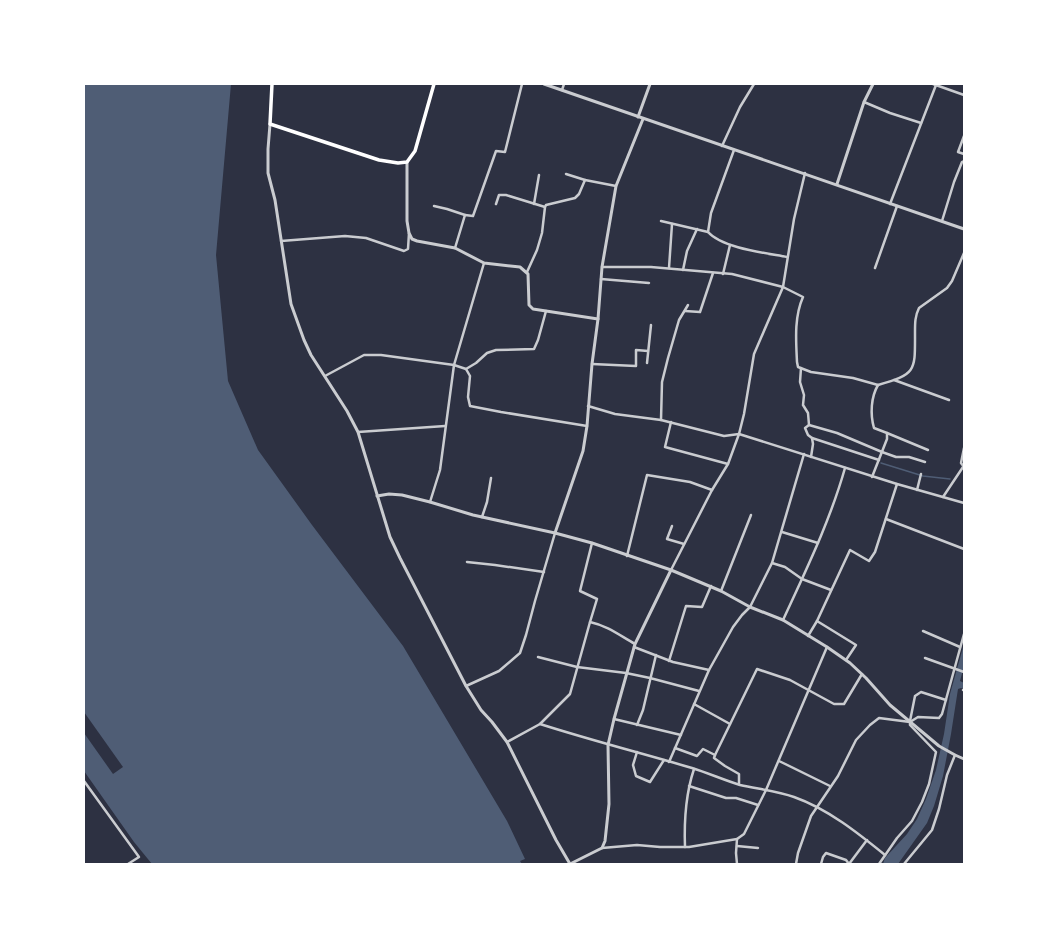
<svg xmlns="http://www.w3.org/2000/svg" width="1048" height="948" font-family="Rubik,sans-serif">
<rect width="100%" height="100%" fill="#2d3142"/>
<g fill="#4f5d75">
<polygon points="84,84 231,84 216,255 228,381 258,450 312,525 403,646 507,821 525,859 520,861 522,864 152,864 134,842 84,771"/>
<polygon points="964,644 964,666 960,681 964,683 964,689 961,688 958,689 951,734 943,776 934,806 927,823 898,864 883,864 885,858 907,834 917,819 926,799 936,770 944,734 950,694"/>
</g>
<polygon fill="#2d3142" points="84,712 123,767 113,774 84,733"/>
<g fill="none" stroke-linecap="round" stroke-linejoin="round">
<polyline stroke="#4f5d75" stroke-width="1.5" points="881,463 923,476 950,479"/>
<g stroke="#caccd0" stroke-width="2.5">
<polyline points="933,84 964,95"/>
<polyline points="562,90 564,84"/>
<polyline points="864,102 890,113 921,123"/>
<polyline points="964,136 958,152 964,154"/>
<polyline points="722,146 740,107 754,84"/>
<path d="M734 150 711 213 708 232C722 248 766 253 787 257"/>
<polyline points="566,174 585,180"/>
<polyline points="496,204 499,195 506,195 545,207"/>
<polyline points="534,204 539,175"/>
<polyline points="890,204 936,85"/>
<polyline points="434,206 447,209 465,215"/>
<polyline points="661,221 708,232"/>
<polyline points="942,221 954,182 962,162 964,161"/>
<polyline points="281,241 345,236 366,238 404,251 408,249 409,233"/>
<polyline points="455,248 465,215 473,216 496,151 505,152 522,84"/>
<path d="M602 267H651L732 274 783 287 803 297C794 317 796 341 797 362L798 367 811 372 853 378 878 385"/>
<polyline points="669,268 672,224"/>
<polyline points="875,268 897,206"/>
<polyline points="683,270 687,251 697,229"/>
<polyline points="527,272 537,250 542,233 545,207 546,205 575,198 579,194 585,180 616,186"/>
<polyline points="723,274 730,245"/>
<polyline points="601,279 649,283"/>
<polyline points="685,311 700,312 713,273"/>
<polyline points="647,363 651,325"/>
<polyline points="592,364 636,366 636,350 648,351"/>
<polyline points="801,368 800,382 804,395 803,405 808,413 809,425 837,433 882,452 896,457 909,457 925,462"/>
<polyline points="466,369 476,363 487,353 496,350 534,349 538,340 546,311"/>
<polyline points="325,376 364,355 381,355 454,365 466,369 470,376 468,397 470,406 501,412 587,426"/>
<polyline points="894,380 949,400"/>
<path d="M878 385C917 374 915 371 915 332 915 323 915 316 919 308L947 288 952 281 964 253"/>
<polyline points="588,406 615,414 661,420 724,436 739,434 897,484 964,503"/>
<polyline points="661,420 662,382 668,358 679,320 688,305"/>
<polyline points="671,422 665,447 728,464"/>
<polyline points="809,425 805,428 808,435 812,438 813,444 811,457"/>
<polyline points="358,432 445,426"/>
<polyline points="887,433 928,450"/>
<polyline points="812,438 879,460"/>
<polyline points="964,467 961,463 964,448"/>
<path d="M872 477 887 439V433L874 428C870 414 871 397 878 385"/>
<polyline points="917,490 921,474"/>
<polyline points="943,497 963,467"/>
<polyline points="430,502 440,470 454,365 484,263"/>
<polyline points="482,517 487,502 491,478"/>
<polyline points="886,519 964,549"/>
<polyline points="672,526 667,539 684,544"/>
<polyline points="782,532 818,543"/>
<path d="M592 543 580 591 597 599 590 622C608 626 619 635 635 644"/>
<polyline points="627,556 647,475 690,482 712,490"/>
<polyline points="467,562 495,565 544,572"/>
<polyline points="772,563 785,567 802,579 831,590"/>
<polyline points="671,570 712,490 728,464 739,434 744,414 754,354 783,287 794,219 805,173"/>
<polyline points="721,591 751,515"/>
<path d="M783 620C806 570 830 521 845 468"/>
<polyline points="817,621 856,645 846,660"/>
<polyline points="923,631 960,647"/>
<polyline points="808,636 817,621 850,550 869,561 875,552 897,484"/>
<polyline points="634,647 673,662 709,670"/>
<polyline points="538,657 577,667 626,673 650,678 699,691"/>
<polyline points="925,658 964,672"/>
<polyline points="669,661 686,606 702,607 711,586"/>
<polyline points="466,686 499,671 520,653 526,635 535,601 555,533"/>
<polyline points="963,690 964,690"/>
<polyline points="694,704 730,724"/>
<polyline points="614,719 681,735"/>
<polyline points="910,721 915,696 921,692 946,700"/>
<polyline points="910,722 918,717 939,718 942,714 964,634"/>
<path d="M540 724C590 740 641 753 692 768 708 773 724 780 740 785 758 789 777 791 794 797 828 809 858 833 885 855"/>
<polyline points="637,725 643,710 656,655"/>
<polyline points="507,742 540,724 570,694 590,622"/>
<polyline points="675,748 697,756 703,749 715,755 757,669 790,680 834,704 844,704 862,674"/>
<polyline points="637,752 633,765 636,776 650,782 664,760"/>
<polyline points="715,755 714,758 725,766 739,774 739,784"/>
<polyline points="779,761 830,786"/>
<polyline points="669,762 709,670 733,627 742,615 750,607 772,563 804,454"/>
<polyline points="84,781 139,857 128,864"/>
<polyline points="689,786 726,798 736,798 758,805"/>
<polyline points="737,846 758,848"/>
<path d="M685 847C684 821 686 793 694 769"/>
<polyline points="602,848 637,845 660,847 689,847 737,839 744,834 766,790 827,647"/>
<polyline points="737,864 736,853 737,839"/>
<polyline points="796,864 798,853 811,816 838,776 856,740 870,725 879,718 910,722"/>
<polyline points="821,864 823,857 826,853 846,860 849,864"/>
<polyline points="849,864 867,840"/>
<polyline points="879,864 897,838 912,821 922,802 929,784 936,752 910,725 910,722"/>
<polyline points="904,864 932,830 939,809 947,775 955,755"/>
</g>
<g stroke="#caccd0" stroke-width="3">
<polyline points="544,84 964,229"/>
<polyline points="638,117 650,84"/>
<polyline points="270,124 268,149 268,173 275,200 291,304 304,340 311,355 347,411 358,432 390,537 400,558 466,686 481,710 492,722 507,742 556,840 570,864"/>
<polyline points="407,162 407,221 409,233 412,239 417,241 455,248 484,263 520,267 528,274 529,305 533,309 598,319"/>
<polyline points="837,184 864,102 873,84"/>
<polyline points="377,496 389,494 402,495 430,502 473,515 555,533 592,543 671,570 721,591 750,607 783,620 827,647 850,663 866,678 890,705 939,746 955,755 964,759"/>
<polyline points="555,533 583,451 587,426 592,364 598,319 602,267 616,186 643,119"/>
<polyline points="570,864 602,848 605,841 609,804 608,745 614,719 635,644 671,570"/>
</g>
<polyline stroke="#fff" stroke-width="3.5" points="272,84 270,124 379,160 398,163 407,162 415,151 434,84"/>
</g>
<rect width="1048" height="948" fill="none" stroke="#ffffff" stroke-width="170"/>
</svg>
